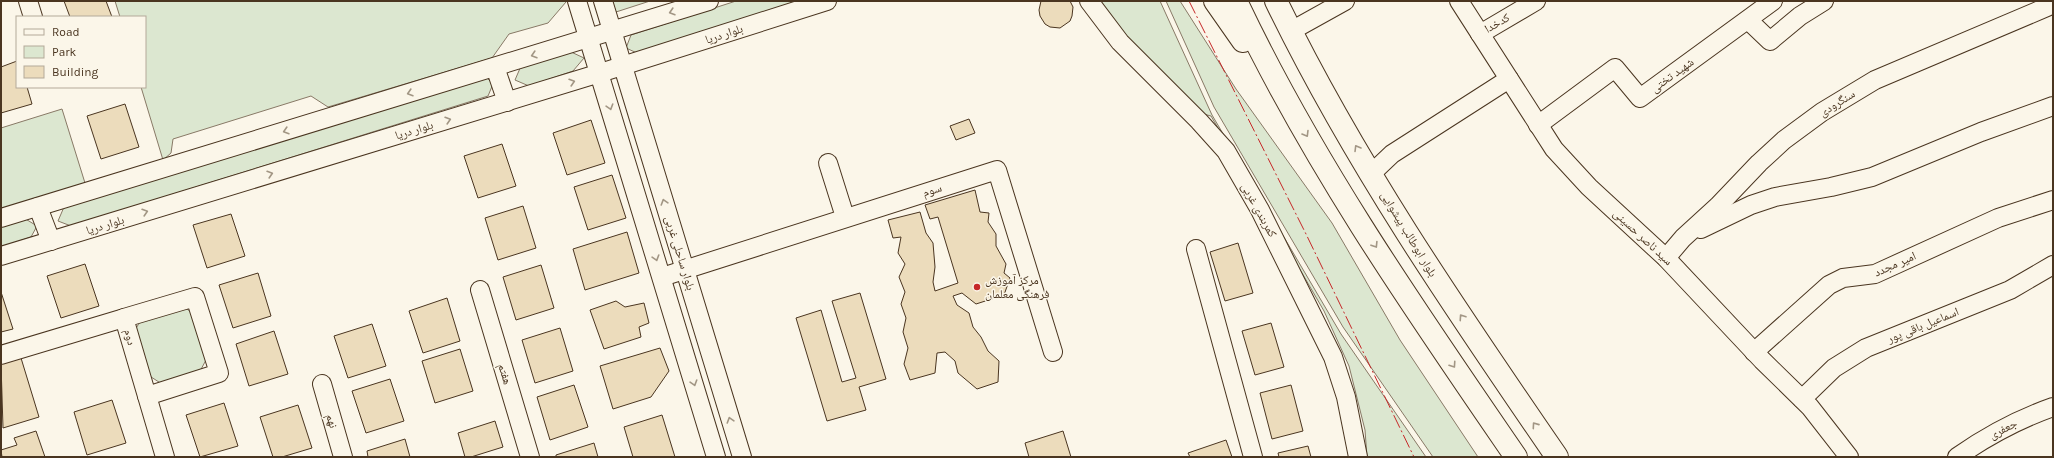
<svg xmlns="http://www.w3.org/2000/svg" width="2054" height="458" font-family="Karla,'Noto Naskh Arabic',sans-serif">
<rect width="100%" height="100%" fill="#fbf6e9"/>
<g fill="#dce7d0" stroke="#887966">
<polygon points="115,1 566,1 566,2 548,23 509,34 492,58 328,107 311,96 173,139 171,153 163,160 141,87 145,87 145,17 120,17"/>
<polygon points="612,1 650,1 616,12"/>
<polygon points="736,1 803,1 637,53 626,48 631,35"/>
<polygon points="1099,1 1160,1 1212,115 1341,334 1426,457 1367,457 1365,430 1349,366 1324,311 1211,116 1196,112 1126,40"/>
<polygon points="1166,1 1180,1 1236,89 1332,223 1400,340 1478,457 1433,457 1343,327 1214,107"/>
<polygon points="569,51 584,58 573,71 529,86 515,80 521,66"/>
<polygon points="485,76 493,84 488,96 71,226 58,221 64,207"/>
<polygon points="62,109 85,183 1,209 1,128"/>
<polygon points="24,218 37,226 31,237 1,247 1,225"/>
<polygon points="182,306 193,313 206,360 199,373 162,384 148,375 134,332 142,318"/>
</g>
<g fill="#ecdcbc" stroke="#4a3520">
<polygon points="64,1 106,1 112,17 70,17"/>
<polygon points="1041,1 1070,1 1073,7 1072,16 1070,21 1060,28 1050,27 1045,24 1040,16 1039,10"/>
<polygon points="17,61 17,87 27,87 32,104 1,113 1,67"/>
<polygon points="125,104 139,147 101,159 87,116"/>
<polygon points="969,119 975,133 956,140 950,126"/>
<polygon points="591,120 605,163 567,175 553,133"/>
<polygon points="502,144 516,186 478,198 464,156"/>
<polygon points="612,175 626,218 588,230 574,187"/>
<polygon points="975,190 980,212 989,213 988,222 996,234 996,246 1006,264 1004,273 1010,278 1004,295 976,304 962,293 953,296 957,305 969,313 973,327 981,337 988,351 999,361 998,382 977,389 958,373 955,361 945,352 937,353 935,373 910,380 904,364 908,348 903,332 906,318 901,304 905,292 899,277 905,264 898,253 901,237 893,238 888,220 920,212 926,233 933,243 935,267 933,282 935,291 958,283 938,217 930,219 925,205"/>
<polygon points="523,206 536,248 498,260 485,218"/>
<polygon points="231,214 245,256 207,268 193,225"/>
<polygon points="627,232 639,273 585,290 573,249"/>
<polygon points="1238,243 1253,293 1225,301 1210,252"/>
<polygon points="85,264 99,306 61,318 47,276"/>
<polygon points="541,265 554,308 516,320 503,277"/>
<polygon points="258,273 271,316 233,328 219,285"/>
<polygon points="1,292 13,329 1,332"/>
<polygon points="860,293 886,379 859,387 866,410 827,421 796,318 821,310 842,382 856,378 832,301"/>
<polygon points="447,298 460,341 423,353 409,311"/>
<polygon points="616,301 625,307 644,303 649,323 639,327 641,337 604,349 590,310"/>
<polygon points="1271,323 1284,367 1255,375 1242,331"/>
<polygon points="372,324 386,366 348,378 334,336"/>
<polygon points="560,328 573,371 535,383 522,340"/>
<polygon points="274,331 288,374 249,386 236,344"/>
<polygon points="660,348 669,371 651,397 613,409 600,366"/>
<polygon points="460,349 473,391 435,403 422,361"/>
<polygon points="21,358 39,417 3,428 1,364"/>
<polygon points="390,379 404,421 366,433 352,391"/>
<polygon points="574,385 588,427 550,440 537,397"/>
<polygon points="1291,385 1303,431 1272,439 1260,393"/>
<polygon points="112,400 126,443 87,455 74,412"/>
<polygon points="224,403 238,446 200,457 186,415"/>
<polygon points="298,405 312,448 282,457 273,457 260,417"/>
<polygon points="662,415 675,457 633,457 624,427"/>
<polygon points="495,421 503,447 471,457 465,457 458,433"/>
<polygon points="36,431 45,457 2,457 1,450 17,445 14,438"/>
<polygon points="1063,431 1071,457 1029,457 1025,443"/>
<polygon points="405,439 410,457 368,457 367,451"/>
<polygon points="1226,440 1232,457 1190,457 1188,453"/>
<polygon points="594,443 598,457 556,457 556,455"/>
<polygon points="1308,446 1311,457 1279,457 1278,453"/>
</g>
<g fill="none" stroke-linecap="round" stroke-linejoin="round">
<defs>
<g id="minor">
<polyline points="28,1 33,17"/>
<polyline points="577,1 716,457"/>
<polyline points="603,1 742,457"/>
<polyline points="1089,1 1120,42 1199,121 1226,151 1260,210 1333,357 1346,397 1358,457"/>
<polyline points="1459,1 1554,149 1589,187 1666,258 1762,360 1810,407 1849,457"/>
<polyline points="1748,20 1770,41 1800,16 1824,1"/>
<polyline points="1291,31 1345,1"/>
<polyline points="1480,34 1536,1"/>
<polyline points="495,67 507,102"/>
<polyline points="1538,125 1615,68 1640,98 1773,1"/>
<polyline points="828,163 845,217"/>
<polyline points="1372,173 1392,154 1509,79"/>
<polyline points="38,207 51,241"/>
<polyline points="1,218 709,1"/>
<polyline points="1701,229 1751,205 1775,197 1831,187 1872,177 1981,132 2053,106"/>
<polyline points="1196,249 1253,457"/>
<polyline points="1,256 600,73 827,1"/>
<polyline points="1666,258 1683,238 1718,206 1759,163 1784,140 1822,112 1875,80 2047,7"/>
<polyline points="662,277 997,170 1053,352"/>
<polyline points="480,290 530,457"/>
<polyline points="124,318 195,297 219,373 147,396"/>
<polyline points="1754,352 1829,285 1843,278 1875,274 1998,218 2053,200"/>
<polyline points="1,355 124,318 165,457"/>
<polyline points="322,384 343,457"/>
<polyline points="1802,399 1834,368 1866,348 2010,290 2053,265"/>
<path d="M1957 457C1987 436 2019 419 2053 407"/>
</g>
<g id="highway">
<polyline points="1215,1 1243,41"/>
<path d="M1236 1C1312 162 1415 310 1516 457"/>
<path d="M1276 1C1354 162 1456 310 1557 457"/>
</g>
</defs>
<use href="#minor" stroke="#4a3520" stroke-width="20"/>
<use href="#highway" stroke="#4a3520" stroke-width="24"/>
<use href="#minor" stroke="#fbf6e9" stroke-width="18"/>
<use href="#highway" stroke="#fbf6e9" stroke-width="22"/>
<polyline stroke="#c62828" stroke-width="1" stroke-dasharray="14 3 2 3" stroke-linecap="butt" points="1189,1 1306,234 1414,457"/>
</g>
<defs><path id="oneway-chevron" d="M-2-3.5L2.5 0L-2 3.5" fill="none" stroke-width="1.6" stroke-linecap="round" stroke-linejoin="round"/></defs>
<g stroke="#a29684">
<use href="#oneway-chevron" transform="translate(672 12) rotate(163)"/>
<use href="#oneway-chevron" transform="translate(534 55) rotate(163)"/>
<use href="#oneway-chevron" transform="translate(572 82) rotate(-17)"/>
<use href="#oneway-chevron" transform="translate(410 93) rotate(163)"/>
<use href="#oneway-chevron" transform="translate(610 107) rotate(73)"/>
<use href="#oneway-chevron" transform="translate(448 120) rotate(-17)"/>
<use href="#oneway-chevron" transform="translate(286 131) rotate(163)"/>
<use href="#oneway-chevron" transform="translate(1306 134) rotate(59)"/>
<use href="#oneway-chevron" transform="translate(1357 148) rotate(-121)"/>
<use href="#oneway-chevron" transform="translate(270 174) rotate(-17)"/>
<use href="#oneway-chevron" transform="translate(664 202) rotate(-107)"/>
<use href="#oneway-chevron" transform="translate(145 212) rotate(-17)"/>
<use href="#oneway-chevron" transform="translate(1375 245) rotate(58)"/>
<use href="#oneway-chevron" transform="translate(656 258) rotate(73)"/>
<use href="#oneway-chevron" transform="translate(1462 317) rotate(-124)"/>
<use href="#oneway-chevron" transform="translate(1453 365) rotate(56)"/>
<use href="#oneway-chevron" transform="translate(694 383) rotate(73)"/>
<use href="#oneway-chevron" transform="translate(730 420) rotate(-107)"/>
<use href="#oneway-chevron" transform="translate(1535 425) rotate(-125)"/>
</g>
<circle fill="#c62828" stroke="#fbf6e9" stroke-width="1.5" cx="977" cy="287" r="4"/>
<g text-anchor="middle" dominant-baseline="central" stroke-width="3" stroke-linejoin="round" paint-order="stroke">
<g font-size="12" fill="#4a3520" stroke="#fbf6e9">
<text transform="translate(1497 23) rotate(-30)">کدخدا</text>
<text transform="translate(724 34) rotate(-18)">بلوار دریا</text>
<text transform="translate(1672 75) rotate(-36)">شهید تختی</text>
<text transform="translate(1837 103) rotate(-32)">سنگرودی</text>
<text transform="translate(414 130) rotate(-17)">بلوار دریا</text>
<text transform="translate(932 190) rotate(-17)">سوم</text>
<text transform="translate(1259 210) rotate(61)">کمربندی غربی</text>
<text transform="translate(105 225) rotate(-17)">بلوار دریا</text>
<text transform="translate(1409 234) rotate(59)">بلوار ابوطالب پیشوایی</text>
<text transform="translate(1643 237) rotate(43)">سید ناصر حسینی</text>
<text transform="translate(680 253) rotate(73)">بلوار ساحلی غربی</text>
<text transform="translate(1895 264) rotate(-24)">امیر مجدد</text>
<text transform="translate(1923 325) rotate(-22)">اسماعیل باقی پور</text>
<text transform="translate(130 337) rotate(74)">دوم</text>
<text transform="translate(505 374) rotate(73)">هفتم</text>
<text transform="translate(332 421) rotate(73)">نهم</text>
<text transform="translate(2003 429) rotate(-27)">جعفری</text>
</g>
<g font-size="12" fill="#4a3520" stroke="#fbf6e9" text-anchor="start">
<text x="985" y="280">مرکز آموزش<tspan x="985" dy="14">فرهنگی معلمان</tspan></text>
</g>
</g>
<rect width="2054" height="458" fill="none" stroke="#4a3520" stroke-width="4"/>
<rect x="16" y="16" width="130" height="72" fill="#fbf6e9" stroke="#b4a999"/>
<rect x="24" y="29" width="20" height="6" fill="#fbf6e9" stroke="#b4a999"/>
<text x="52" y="36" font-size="12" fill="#4a3520">Road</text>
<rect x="24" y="46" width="20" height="12" fill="#dce7d0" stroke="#b4a999"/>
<text x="52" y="56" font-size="12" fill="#4a3520">Park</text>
<rect x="24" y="66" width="20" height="12" fill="#ecdcbc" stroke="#b4a999"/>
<text x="52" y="76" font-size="12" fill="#4a3520">Building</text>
</svg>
